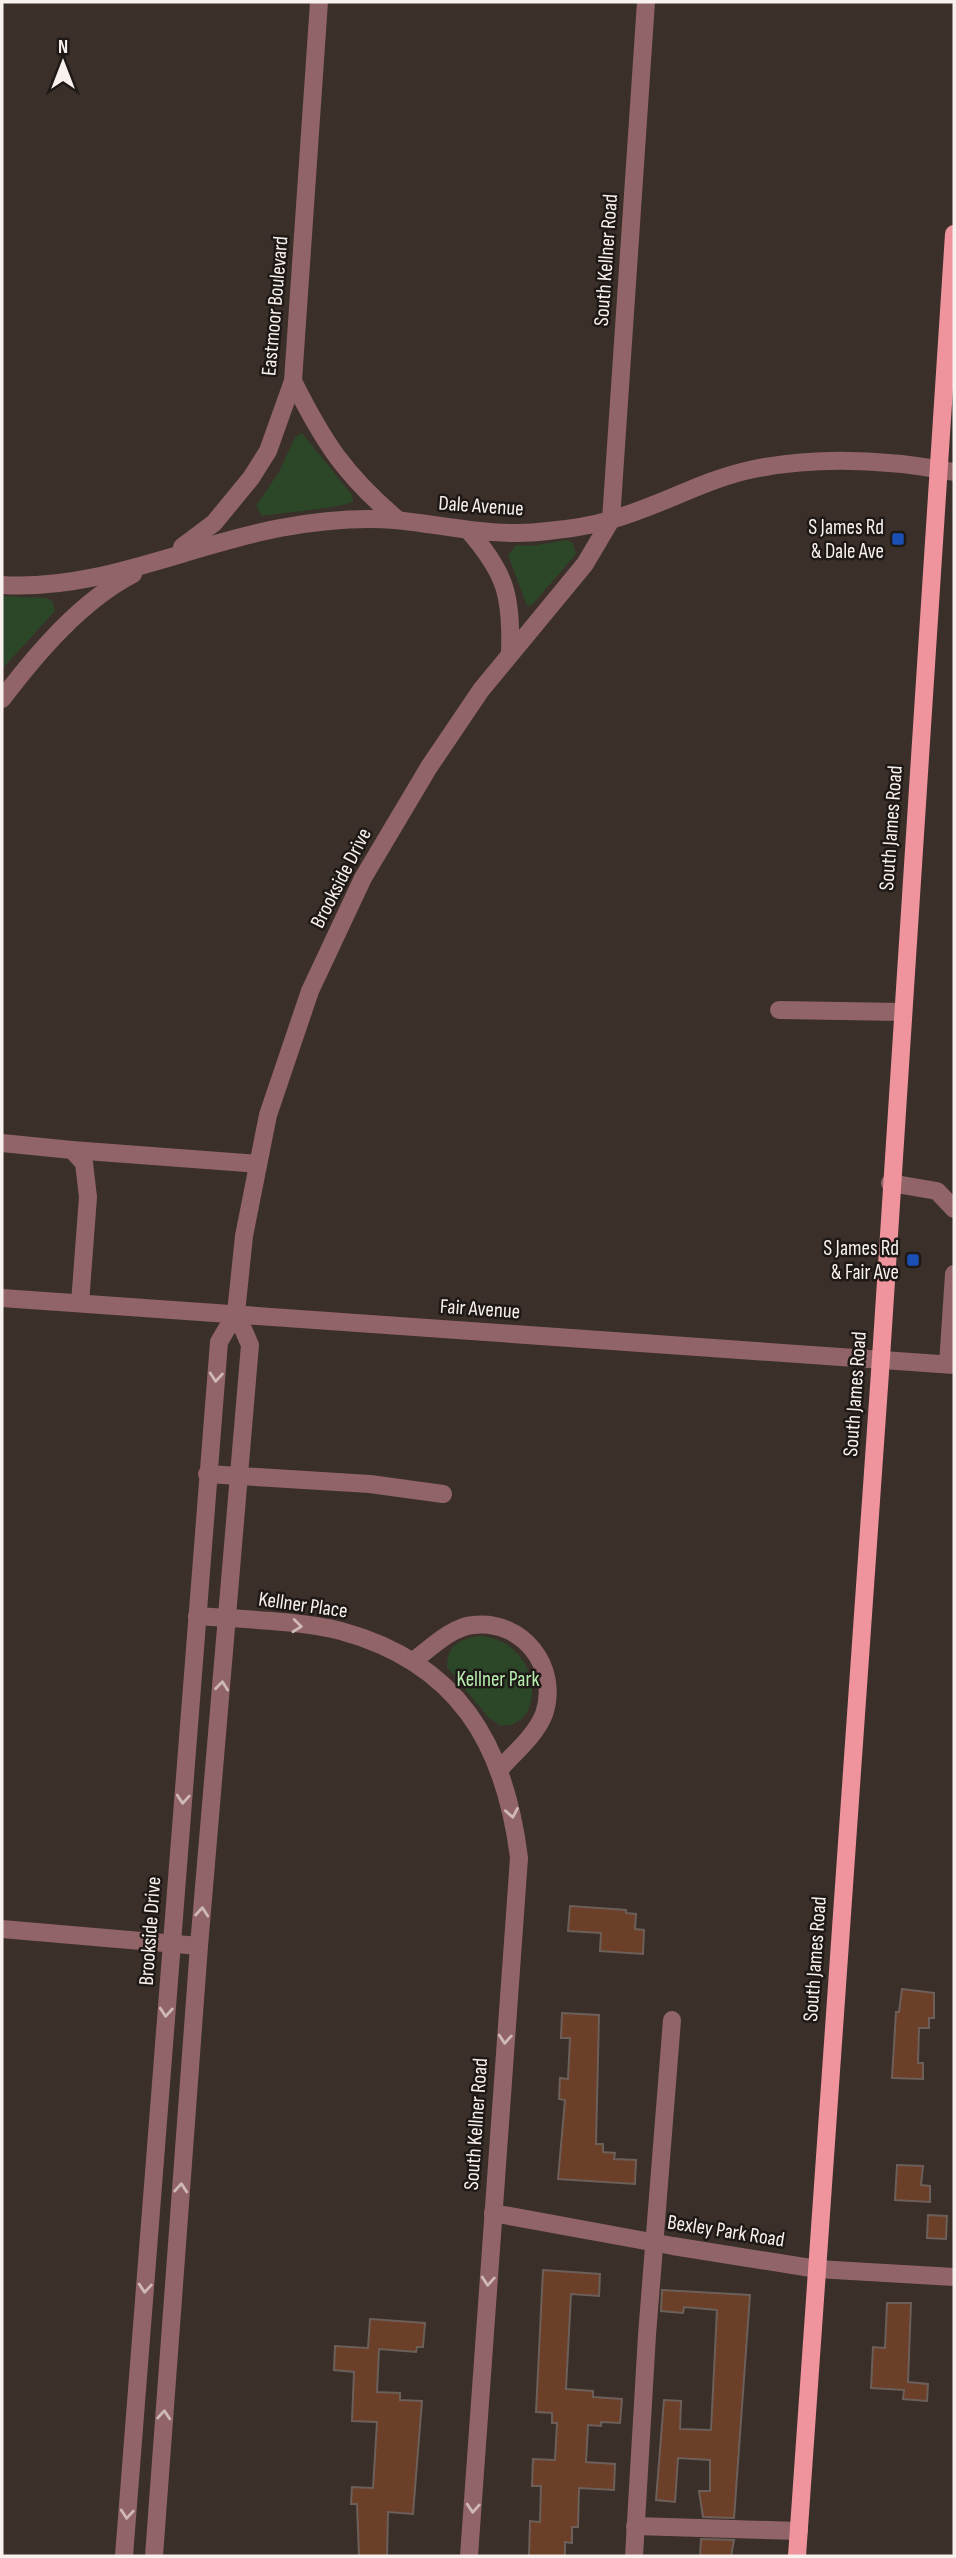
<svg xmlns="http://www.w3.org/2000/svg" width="956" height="2558" font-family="'Sofia Sans Condensed',sans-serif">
<rect width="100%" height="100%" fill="#3b2f2a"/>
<g fill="#2b4728">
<path d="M302 433 352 495 353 501C346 508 278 513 262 516L256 506 279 472 295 437Z"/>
<polygon points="567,540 573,543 576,554 532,605 527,606 508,555 516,545 530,546"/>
<polygon points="2,596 46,598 53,602 55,611 2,669"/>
<path d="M480 1636C541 1640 549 1726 501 1726L488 1717 447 1667C447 1645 459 1639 480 1636Z"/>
</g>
<g fill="#6c3f29" stroke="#6c5f59" stroke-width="2">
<polygon points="570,1906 626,1910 626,1913 636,1914 635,1929 644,1930 643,1954 600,1951 601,1933 568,1931"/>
<polygon points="902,1989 934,1993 934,2018 929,2018 929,2028 919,2028 918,2063 923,2063 923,2079 892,2078 896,2012 899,2012"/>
<polygon points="562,2013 599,2015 596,2144 603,2144 603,2152 615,2153 614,2159 636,2160 635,2184 558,2179 565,2100 559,2099 560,2078 568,2079 570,2038 561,2038"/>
<polygon points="897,2165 923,2166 921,2185 930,2186 930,2202 895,2200"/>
<polygon points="928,2215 947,2216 946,2239 927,2238"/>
<polygon points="543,2270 600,2274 599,2296 571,2294 566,2389 593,2391 593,2397 622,2399 620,2423 601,2422 601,2426 588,2425 586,2462 615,2464 614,2490 579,2488 578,2527 572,2527 572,2543 565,2542 565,2556 529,2556 530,2521 540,2522 541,2486 532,2486 533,2459 555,2460 557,2423 552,2423 552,2413 536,2412"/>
<polygon points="662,2290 750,2295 734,2518 703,2517 699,2491 710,2491 710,2460 678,2458 675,2502 656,2500 664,2400 681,2401 680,2429 711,2430 717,2310 684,2307 683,2313 661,2311"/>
<polygon points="887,2303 911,2303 908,2382 928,2384 927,2401 903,2399 904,2390 871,2388 873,2347 885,2348"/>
<polygon points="370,2319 425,2323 423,2347 417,2347 416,2352 379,2349 377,2392 400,2393 400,2400 422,2401 413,2514 388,2512 387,2556 359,2556 357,2504 351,2504 352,2487 373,2488 377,2422 352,2421 354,2372 334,2370 335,2346 368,2348"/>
<polygon points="701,2539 734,2540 731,2556 700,2556"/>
</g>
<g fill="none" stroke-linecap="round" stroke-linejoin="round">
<g stroke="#916468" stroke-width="18">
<path d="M293 381C324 443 345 475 398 520"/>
<path d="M468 530C505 572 512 595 510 652"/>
<polyline points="182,547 214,523 251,478 268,451 293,381 319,2"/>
<path d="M2 585C98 591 186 546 280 528 318 521 356 517 395 520 446 525 496 538 548 531 568 529 590 526 610 520 659 507 704 479 754 469 819 456 890 460 954 472"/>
<path d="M2 699C37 653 81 601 133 574"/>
<polyline points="779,1010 902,1012"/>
<polyline points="2,1143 72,1150 84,1163 88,1197 80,1303"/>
<polyline points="72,1150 258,1164"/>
<polyline points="890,1183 937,1191 954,1209"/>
<polyline points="2,1298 954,1365"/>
<polyline points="948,1364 954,1274"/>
<polyline points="207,1474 370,1484 443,1494"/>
<path d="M197 1616C238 1619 303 1621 341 1631 458 1663 505 1744 519 1858L469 2556"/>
<path d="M413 1661C430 1649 451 1627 473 1625 522 1619 560 1667 544 1714 536 1735 515 1752 500 1769"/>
<polyline points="2,1929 199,1946"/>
<polyline points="493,2213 673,2246 817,2269 954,2277"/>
<polyline points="635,2526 799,2531"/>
<polyline points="124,2556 219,1342 236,1313 244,1236 268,1115 310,991 363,878 429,767 481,690 585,564 611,520 646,2"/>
<polyline points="154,2556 199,1946 250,1345 236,1313"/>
<polyline points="634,2556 647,2335 672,2020"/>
</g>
<polyline stroke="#ef939d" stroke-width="18" points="797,2556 881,1358 954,234"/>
</g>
<defs><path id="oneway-chevron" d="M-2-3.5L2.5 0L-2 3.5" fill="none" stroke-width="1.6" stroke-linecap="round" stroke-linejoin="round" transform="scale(1.75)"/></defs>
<g stroke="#cfb9b8">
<use href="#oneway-chevron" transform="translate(216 1377) rotate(95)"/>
<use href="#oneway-chevron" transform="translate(297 1626) rotate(6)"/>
<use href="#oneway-chevron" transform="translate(222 1686) rotate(-84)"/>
<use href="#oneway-chevron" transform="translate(183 1799) rotate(94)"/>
<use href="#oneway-chevron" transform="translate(512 1813) rotate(80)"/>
<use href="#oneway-chevron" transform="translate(202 1912) rotate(-85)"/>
<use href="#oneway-chevron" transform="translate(166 2012) rotate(94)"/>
<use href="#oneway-chevron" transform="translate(505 2039) rotate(94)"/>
<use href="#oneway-chevron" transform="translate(181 2188) rotate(-86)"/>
<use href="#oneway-chevron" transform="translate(488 2281) rotate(94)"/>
<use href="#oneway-chevron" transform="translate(145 2288) rotate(94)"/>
<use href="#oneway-chevron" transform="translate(164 2415) rotate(-86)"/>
<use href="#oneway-chevron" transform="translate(473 2508) rotate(94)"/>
<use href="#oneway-chevron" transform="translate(127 2514) rotate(95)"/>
</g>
<g fill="#1a4fb4" stroke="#1e1916" stroke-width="2.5">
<rect x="891" y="532" width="14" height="14" rx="3.5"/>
<rect x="906" y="1253" width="14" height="14" rx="3.5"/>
</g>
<g text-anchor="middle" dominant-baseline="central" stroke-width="5" stroke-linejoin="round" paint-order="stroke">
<g font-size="21" fill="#f9f1ee" stroke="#1e1916">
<text transform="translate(606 260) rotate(-86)">South Kellner Road</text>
<text transform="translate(275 306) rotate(-85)">Eastmoor Boulevard</text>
<text transform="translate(481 506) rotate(4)">Dale Avenue</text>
<text transform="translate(891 828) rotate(-86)">South James Road</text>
<text transform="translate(341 878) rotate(-63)">Brookside Drive</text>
<text transform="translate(480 1309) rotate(4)">Fair Avenue</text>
<text transform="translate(855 1394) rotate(-86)">South James Road</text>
<text transform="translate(303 1605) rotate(8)">Kellner Place</text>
<text transform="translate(150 1931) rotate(-86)">Brookside Drive</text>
<text transform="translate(815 1959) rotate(-86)">South James Road</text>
<text transform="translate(476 2124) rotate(-86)">South Kellner Road</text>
<text transform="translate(726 2231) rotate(9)">Bexley Park Road</text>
</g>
<g font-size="21" fill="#f9f1ee" stroke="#1e1916" text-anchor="end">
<text x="884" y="527">S James Rd<tspan x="884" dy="24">&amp; Dale Ave</tspan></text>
<text x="899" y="1248">S James Rd<tspan x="899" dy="24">&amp; Fair Ave</tspan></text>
</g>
<g font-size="21" fill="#b6eeaf" stroke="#1e1916">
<text x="498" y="1679">Kellner Park</text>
</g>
</g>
<rect width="956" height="2558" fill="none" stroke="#f9f1ee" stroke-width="7"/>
<g transform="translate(63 63)" stroke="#1e1916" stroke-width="5" paint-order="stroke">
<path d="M0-5L12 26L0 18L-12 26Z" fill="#f9f1ee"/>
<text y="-10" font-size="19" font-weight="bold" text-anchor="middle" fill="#f9f1ee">N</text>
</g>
</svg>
